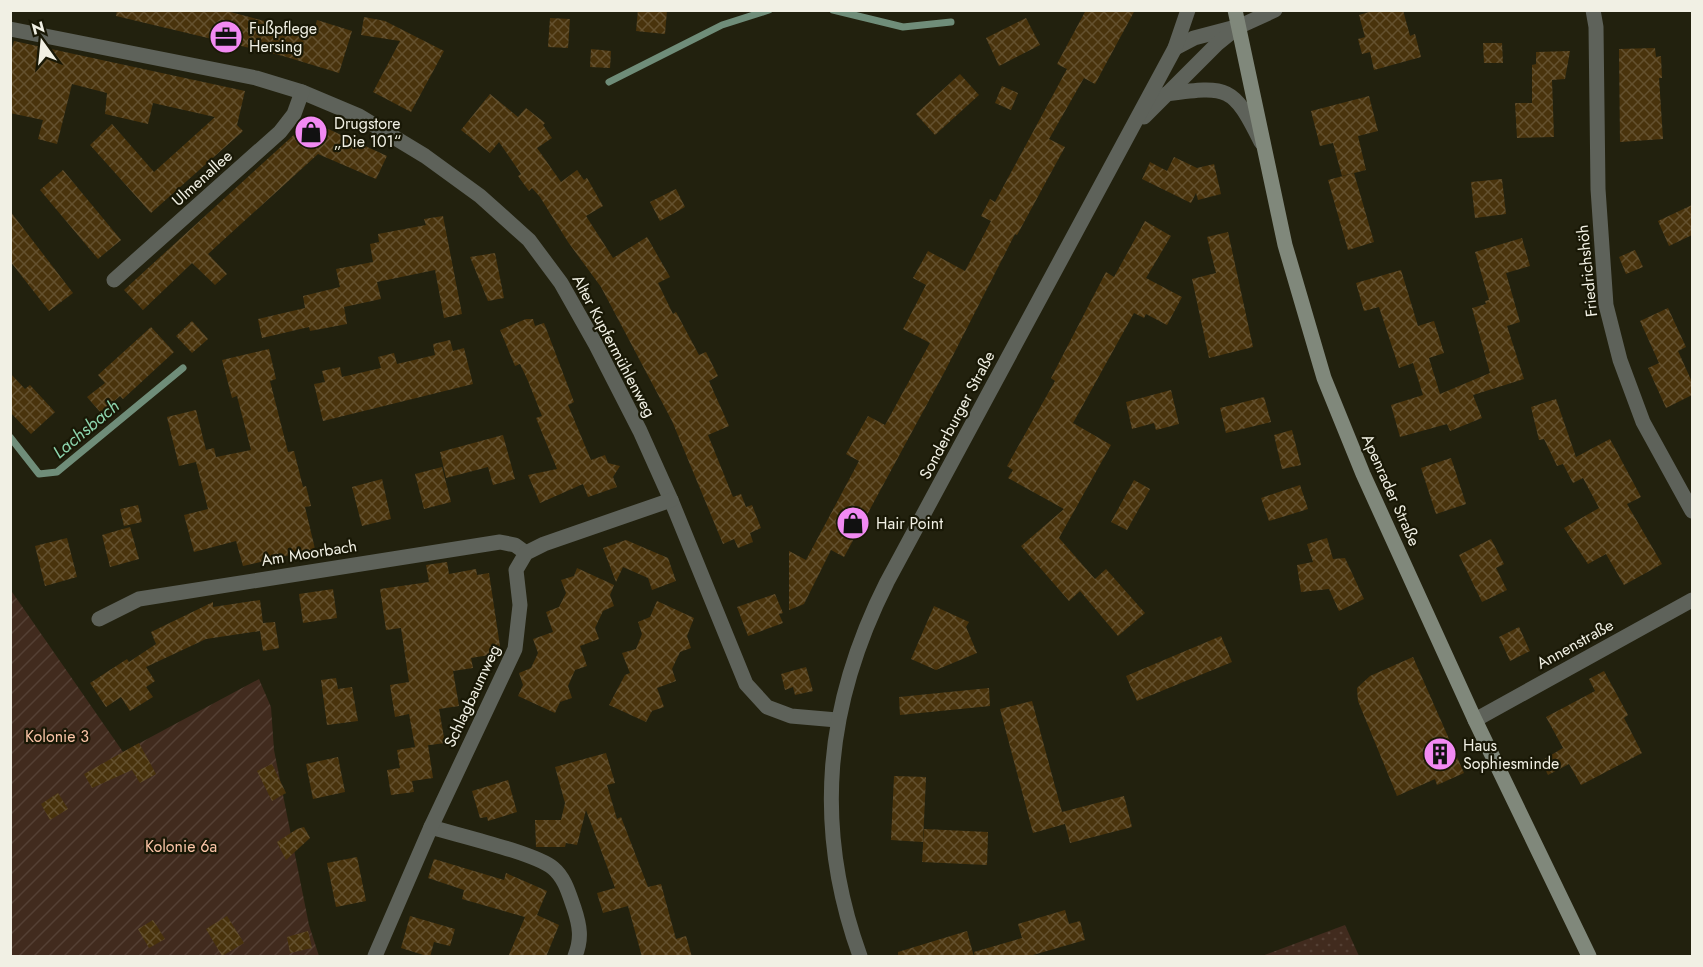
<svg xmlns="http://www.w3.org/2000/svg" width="1703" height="967" font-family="Jost,sans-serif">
<defs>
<pattern id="grass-dots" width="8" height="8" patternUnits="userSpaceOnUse" patternTransform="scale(1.5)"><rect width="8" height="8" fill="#412b1e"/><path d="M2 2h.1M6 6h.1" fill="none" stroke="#544034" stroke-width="1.8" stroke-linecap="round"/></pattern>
<pattern id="garden-furrows" width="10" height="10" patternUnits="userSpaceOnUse" patternTransform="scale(1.5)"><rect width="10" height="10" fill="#412b1e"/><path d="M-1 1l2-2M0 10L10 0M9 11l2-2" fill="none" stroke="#544034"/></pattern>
<pattern id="building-cross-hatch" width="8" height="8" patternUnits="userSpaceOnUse" patternTransform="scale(1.5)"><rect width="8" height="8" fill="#49330c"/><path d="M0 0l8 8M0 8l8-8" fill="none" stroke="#64512f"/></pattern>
</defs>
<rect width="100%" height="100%" fill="#22210e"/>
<polygon fill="url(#grass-dots)" points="1345,925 1359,956 1262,956"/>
<polygon fill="url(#garden-furrows)" points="10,589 123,752 259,679 271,707 274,750 309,925 319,956 11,956"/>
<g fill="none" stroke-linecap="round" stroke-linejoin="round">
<g stroke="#6f8d79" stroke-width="7">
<polyline points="833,10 903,27 951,22"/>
<polyline points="609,82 722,25 769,10"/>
<polyline points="10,437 39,474 57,472 183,368"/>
</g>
</g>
<g fill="url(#building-cross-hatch)">
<polygon points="117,10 223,10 313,34 317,20 352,31 339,73 283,56 116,16"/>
<polygon points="638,10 667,10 665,34 636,31"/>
<polygon points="1086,10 1135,10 1095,84 1084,78 1049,139 1065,147 1017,235 1015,234 945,371 844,557 831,550 804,604 789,610 789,551 806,560 859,461 846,454 868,416 885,425 930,343 903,329 926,285 913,278 928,251 965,271 991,221 981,216 990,199 995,202 1067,69 1057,64"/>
<polygon points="1376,10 1403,10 1410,36 1415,34 1421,57 1374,70 1370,52 1362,54 1358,39 1365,37 1359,15"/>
<polygon points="364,17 385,21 444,51 411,112 373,92 400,41 361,35"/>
<polygon points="550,18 570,19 568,48 548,47"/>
<polygon points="1026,18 1040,45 999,66 986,38"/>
<polygon points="14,41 245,91 237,125 243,131 151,213 90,145 112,124 154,172 215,117 153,103 148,124 105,114 107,93 72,84 57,144 38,139 43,120 10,113 10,55"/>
<polygon points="1483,43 1502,43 1503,63 1484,63"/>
<polygon points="1655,48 1656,57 1661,56 1662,78 1659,78 1663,139 1620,142 1619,49"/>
<polygon points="591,49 611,51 610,68 590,67"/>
<polygon points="1570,51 1565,79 1552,80 1554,137 1517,138 1515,103 1532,103 1532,65 1536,64 1536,52"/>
<polygon points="960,74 979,95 935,135 916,114"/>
<polygon points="1002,86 1018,93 1011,110 995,103"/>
<polygon points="490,94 518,117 526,108 545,123 543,125 552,138 537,148 561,182 577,170 584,180 587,178 603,206 586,216 613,258 647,237 670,277 658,283 673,314 676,312 699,355 706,352 718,376 709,381 729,426 708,435 733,497 741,494 746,507 752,505 761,528 750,533 753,542 738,548 734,539 723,544 672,421 601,287 568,242 540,197 532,188 529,191 523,183 518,176 521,174 499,142 490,153 461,130"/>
<polygon points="1369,96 1378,131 1358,136 1366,170 1342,176 1333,143 1320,146 1311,111"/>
<polygon points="308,122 313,122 387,156 376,179 318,154 208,254 227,274 215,285 192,263 143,310 124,290"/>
<polygon points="1174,157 1197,168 1214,164 1221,194 1198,200 1196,193 1191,203 1142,179 1150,162 1167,171"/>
<polygon points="63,170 121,240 98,259 40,190"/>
<polygon points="1354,173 1374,242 1348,250 1328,180"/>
<polygon points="1502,179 1506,214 1475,218 1471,182"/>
<polygon points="676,189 685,207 660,221 650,202"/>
<polygon points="1692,205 1692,235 1669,246 1658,221"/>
<polygon points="10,211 73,293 49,311 10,261"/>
<polygon points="443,216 462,314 444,318 435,270 377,282 381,299 344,307 347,324 310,331 309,327 262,338 258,319 305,308 303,296 340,287 336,269 373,262 370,244 379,242 378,234 426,225 424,219"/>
<polygon points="1145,221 1171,236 1146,278 1182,297 1167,325 1146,314 1144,318 1134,313 1073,423 1111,445 1059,538 1095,579 1106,569 1145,613 1118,636 1080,591 1069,601 1021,546 1064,509 1008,478 1013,470 1007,466 1055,381 1051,378 1106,272 1114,277"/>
<polygon points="1228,232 1253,347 1209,358 1192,279 1216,273 1207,237"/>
<polygon points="1522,238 1530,266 1506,273 1520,322 1507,326 1524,379 1473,395 1482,418 1450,431 1447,424 1400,437 1391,405 1423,395 1413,363 1399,368 1379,307 1364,311 1356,283 1401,270 1418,326 1434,321 1444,353 1429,358 1440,394 1490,373 1472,308 1486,304 1485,301 1489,300 1475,252"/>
<polygon points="1635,250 1643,267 1626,274 1619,257"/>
<polygon points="495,253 504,298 488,301 470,257"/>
<polygon points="1668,308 1686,347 1678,351 1692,382 1692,395 1666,408 1648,368 1659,363 1640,321"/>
<polygon points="526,319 533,319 535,326 544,323 574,402 568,405 591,460 605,455 608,463 620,466 613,477 617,487 588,497 583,484 540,503 528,475 557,469 536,418 542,416 528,381 520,364 515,366 500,330"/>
<polygon points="192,321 208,339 192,353 176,336"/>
<polygon points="151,327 174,352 123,399 120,396 101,413 87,397 105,383 98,375"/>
<polygon points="450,340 453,351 464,348 473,384 323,421 314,384 325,382 322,371 340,367 342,377 381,368 378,357 394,353 397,364 435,355 433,344"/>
<polygon points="269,349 276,379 270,381 288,452 294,451 303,487 306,486 311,506 305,507 315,549 243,566 236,541 194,552 184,515 208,509 196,462 179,466 167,417 196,410 206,450 214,448 216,457 251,450 237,396 232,398 222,360"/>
<polygon points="10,373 25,389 30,385 55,412 31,434 10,412"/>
<polygon points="1171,390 1179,424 1156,430 1154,423 1132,429 1126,402"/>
<polygon points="1264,397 1271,422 1226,433 1220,408"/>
<polygon points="1556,399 1576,457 1610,439 1641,497 1627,504 1662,564 1624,585 1606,554 1588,564 1564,528 1599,508 1583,478 1573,483 1563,464 1557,466 1544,439 1539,440 1531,407"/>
<polygon points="1292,430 1301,465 1282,469 1274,435"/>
<polygon points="503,435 515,479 493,485 488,467 446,478 440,452"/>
<polygon points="1451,458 1466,504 1436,514 1421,468"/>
<polygon points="442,467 451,502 424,509 415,474"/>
<polygon points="382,479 391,519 362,526 352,487"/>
<polygon points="1134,480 1150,489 1127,530 1111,522"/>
<polygon points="1300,485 1308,509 1269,521 1261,498"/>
<polygon points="138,505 142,522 124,526 120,509"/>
<polygon points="130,527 139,559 110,567 102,535"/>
<polygon points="67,538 77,577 45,586 35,546"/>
<polygon points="1327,538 1333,559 1345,558 1364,599 1339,611 1329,589 1301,592 1297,565 1313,562 1307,544"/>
<polygon points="1491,539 1504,564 1496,568 1507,590 1482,602 1459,555"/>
<polygon points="626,540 668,558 676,581 652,590 648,578 623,567 616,582 603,548"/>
<polygon points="447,562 449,574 476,569 477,575 489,573 501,653 471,658 473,668 453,671 459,706 439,709 445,743 415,747 428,745 433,778 412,781 414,792 391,795 387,770 400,768 397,750 415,747 409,714 395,717 390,685 409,682 401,628 386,630 380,589 429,582 426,565"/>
<polygon points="577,568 614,585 610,595 614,606 603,611 595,628 599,639 580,646 587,666 575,670 568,686 572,698 560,702 555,713 518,696 523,685 519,673 531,668 538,653 533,639 553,632 546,612 559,607 566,593 561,580 574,576"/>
<polygon points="333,589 337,618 303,623 299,594"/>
<polygon points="775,594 783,613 779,614 783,623 748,636 737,607"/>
<polygon points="260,600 263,623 275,622 279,648 263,651 260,631 206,639 146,667 155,681 146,687 153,697 130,711 121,697 106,707 90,683 127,659 129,662 156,644 151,632 213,602 213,607"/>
<polygon points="657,601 694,618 687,636 691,648 680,652 672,669 676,681 657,688 664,707 652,711 646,722 609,705 625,675 630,673 622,653 636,649 642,634 638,622 650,617"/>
<polygon points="934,606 969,622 966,627 977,653 936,670 911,659"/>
<polygon points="1519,627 1530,651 1510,661 1499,637"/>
<polygon points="1221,636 1232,662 1137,701 1126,676"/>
<polygon points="1413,657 1464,773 1437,785 1435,779 1397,796 1358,701 1357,688 1370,676"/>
<polygon points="806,667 813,691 795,695 793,687 785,690 781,674"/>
<polygon points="1604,671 1628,715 1624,718 1642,753 1581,785 1569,764 1548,775 1541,761 1563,748 1546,717 1595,691 1589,679"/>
<polygon points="336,678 338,689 352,687 358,721 327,725 321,680"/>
<polygon points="989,688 990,706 900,715 899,697"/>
<polygon points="1032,701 1062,812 1124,796 1132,827 1070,843 1065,824 1033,833 1000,709"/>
<polygon points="139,743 156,774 140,783 132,770 92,788 84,774"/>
<polygon points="606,753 615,783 607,785 617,819 621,817 648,887 661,884 676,939 686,936 692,957 642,957 628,906 603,913 597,893 615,888 586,810 577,845 566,843 565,847 536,847 535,820 561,820 565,803 555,767"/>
<polygon points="338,757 345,792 313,799 306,764"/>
<polygon points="272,764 286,793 272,801 257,771"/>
<polygon points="894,776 926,777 923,842 891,840"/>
<polygon points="508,780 517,812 488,821 487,817 480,818 472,791"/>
<polygon points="58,793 68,809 50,820 41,804"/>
<polygon points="304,827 310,838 286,860 277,842 297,829"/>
<polygon points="924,829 988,832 987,865 922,862"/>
<polygon points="357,857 366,901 336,907 327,863"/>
<polygon points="434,859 504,880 506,873 547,891 537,915 559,925 546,957 508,957 525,917 462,899 464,890 428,878"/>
<polygon points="1065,910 1069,924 1080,921 1085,940 1026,957 975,957 974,952 1022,938 1018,924"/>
<polygon points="227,916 244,943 222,956 206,929"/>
<polygon points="410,916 455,929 450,946 434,942 430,957 401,948"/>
<polygon points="153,920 165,939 149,948 138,929"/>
<polygon points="308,931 312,948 290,953 287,937"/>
<polygon points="967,931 974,957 898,957 898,952"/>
</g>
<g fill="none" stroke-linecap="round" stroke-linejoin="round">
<g stroke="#5e625a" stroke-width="15">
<polyline points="1593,10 1596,27 1598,189 1606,305 1620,360 1643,422 1692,511"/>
<polyline points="1238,27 1275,10"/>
<polyline points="10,29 256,78 302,92 359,116 425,156 480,196 529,240 561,283 596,345 640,431 671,500 746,684 767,707 791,716 837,720"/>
<polyline points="114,280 280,132 294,114 302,92"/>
<polyline points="99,619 139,599 500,542 515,545 526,553"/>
<polyline points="1475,720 1692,600"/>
<path d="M431 827C457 835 535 853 553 868 565 878 569 894 574 908 580 926 582 939 575 956"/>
<polyline points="375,956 431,827 515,649 520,605 516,570 526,553 544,544 671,500"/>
</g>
<g stroke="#5e625a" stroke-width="15">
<polyline points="1175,48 1194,38 1232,28"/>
<path d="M1166 94C1228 86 1233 85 1261 142"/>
<polyline points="1144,117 1217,44 1238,27"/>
<path d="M860 956C813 826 825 705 887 582L1175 48 1188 10"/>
</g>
<polyline stroke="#80887b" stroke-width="15" points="1235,10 1285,245 1324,378 1363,474 1475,720 1589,956"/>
</g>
<defs>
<symbol id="office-disc" viewBox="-11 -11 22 22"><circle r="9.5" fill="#f28af3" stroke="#191806"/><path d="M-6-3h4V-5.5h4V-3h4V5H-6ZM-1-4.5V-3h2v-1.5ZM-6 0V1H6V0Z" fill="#111"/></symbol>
<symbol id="shop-disc" viewBox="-11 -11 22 22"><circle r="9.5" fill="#f28af3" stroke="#191806"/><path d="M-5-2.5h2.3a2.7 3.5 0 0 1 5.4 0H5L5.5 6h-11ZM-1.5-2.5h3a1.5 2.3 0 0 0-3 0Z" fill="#111"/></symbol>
<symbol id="building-disc" viewBox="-11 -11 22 22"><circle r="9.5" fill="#f28af3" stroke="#191806"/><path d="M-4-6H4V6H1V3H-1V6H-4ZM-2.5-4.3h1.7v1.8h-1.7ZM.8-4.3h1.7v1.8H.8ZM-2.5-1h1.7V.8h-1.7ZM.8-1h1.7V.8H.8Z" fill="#111"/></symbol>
</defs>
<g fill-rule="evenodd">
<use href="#office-disc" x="207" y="18" width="38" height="38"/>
<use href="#shop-disc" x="292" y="113" width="38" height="38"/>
<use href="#shop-disc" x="834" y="504" width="38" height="38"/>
<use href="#building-disc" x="1421" y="735" width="38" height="38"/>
</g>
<g text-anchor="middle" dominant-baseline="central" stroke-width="4.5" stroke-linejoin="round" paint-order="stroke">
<g font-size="16" fill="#f1f0e4" stroke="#191806" text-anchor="start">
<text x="249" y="28">Fußpflege<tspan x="249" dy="18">Hersing</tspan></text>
<text x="334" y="123">Drugstore<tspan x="334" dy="18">„Die 101“</tspan></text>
<text x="876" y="523">Hair Point</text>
<text x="1463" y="745">Haus<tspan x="1463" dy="18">Sophiesminde</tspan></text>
</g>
<g font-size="16" fill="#f1f0e4" stroke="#191806">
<text transform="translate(202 178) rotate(-42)">Ulmenallee</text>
<text transform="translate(1587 271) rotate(-96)">Friedrichshöh</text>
<text transform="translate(614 346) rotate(62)">Alter Kupfermühlenweg</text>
<text transform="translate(957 415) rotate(-62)">Sonderburger Straße</text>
<text transform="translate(1391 490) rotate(66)">Apenrader Straße</text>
<text transform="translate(309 553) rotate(-9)">Am Moorbach</text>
<text transform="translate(1575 644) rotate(-29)">Annenstraße</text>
<text transform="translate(472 696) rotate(-65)">Schlagbaumweg</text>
</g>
<g font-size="16" fill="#fbc5a8" stroke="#191806">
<text x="57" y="736">Kolonie 3</text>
<text x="181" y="846">Kolonie 6a</text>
</g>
<g font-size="18" font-style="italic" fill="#8cd4ad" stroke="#191806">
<text transform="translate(86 429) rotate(-40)">Lachsbach</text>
</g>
</g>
<rect width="1703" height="967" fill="none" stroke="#f1f0e4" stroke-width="24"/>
<g transform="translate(42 42) rotate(345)" stroke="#191806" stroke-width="4.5" paint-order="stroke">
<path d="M0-4.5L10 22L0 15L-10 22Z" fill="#f1f0e4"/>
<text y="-9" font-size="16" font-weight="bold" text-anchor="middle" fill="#f1f0e4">N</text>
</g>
</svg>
